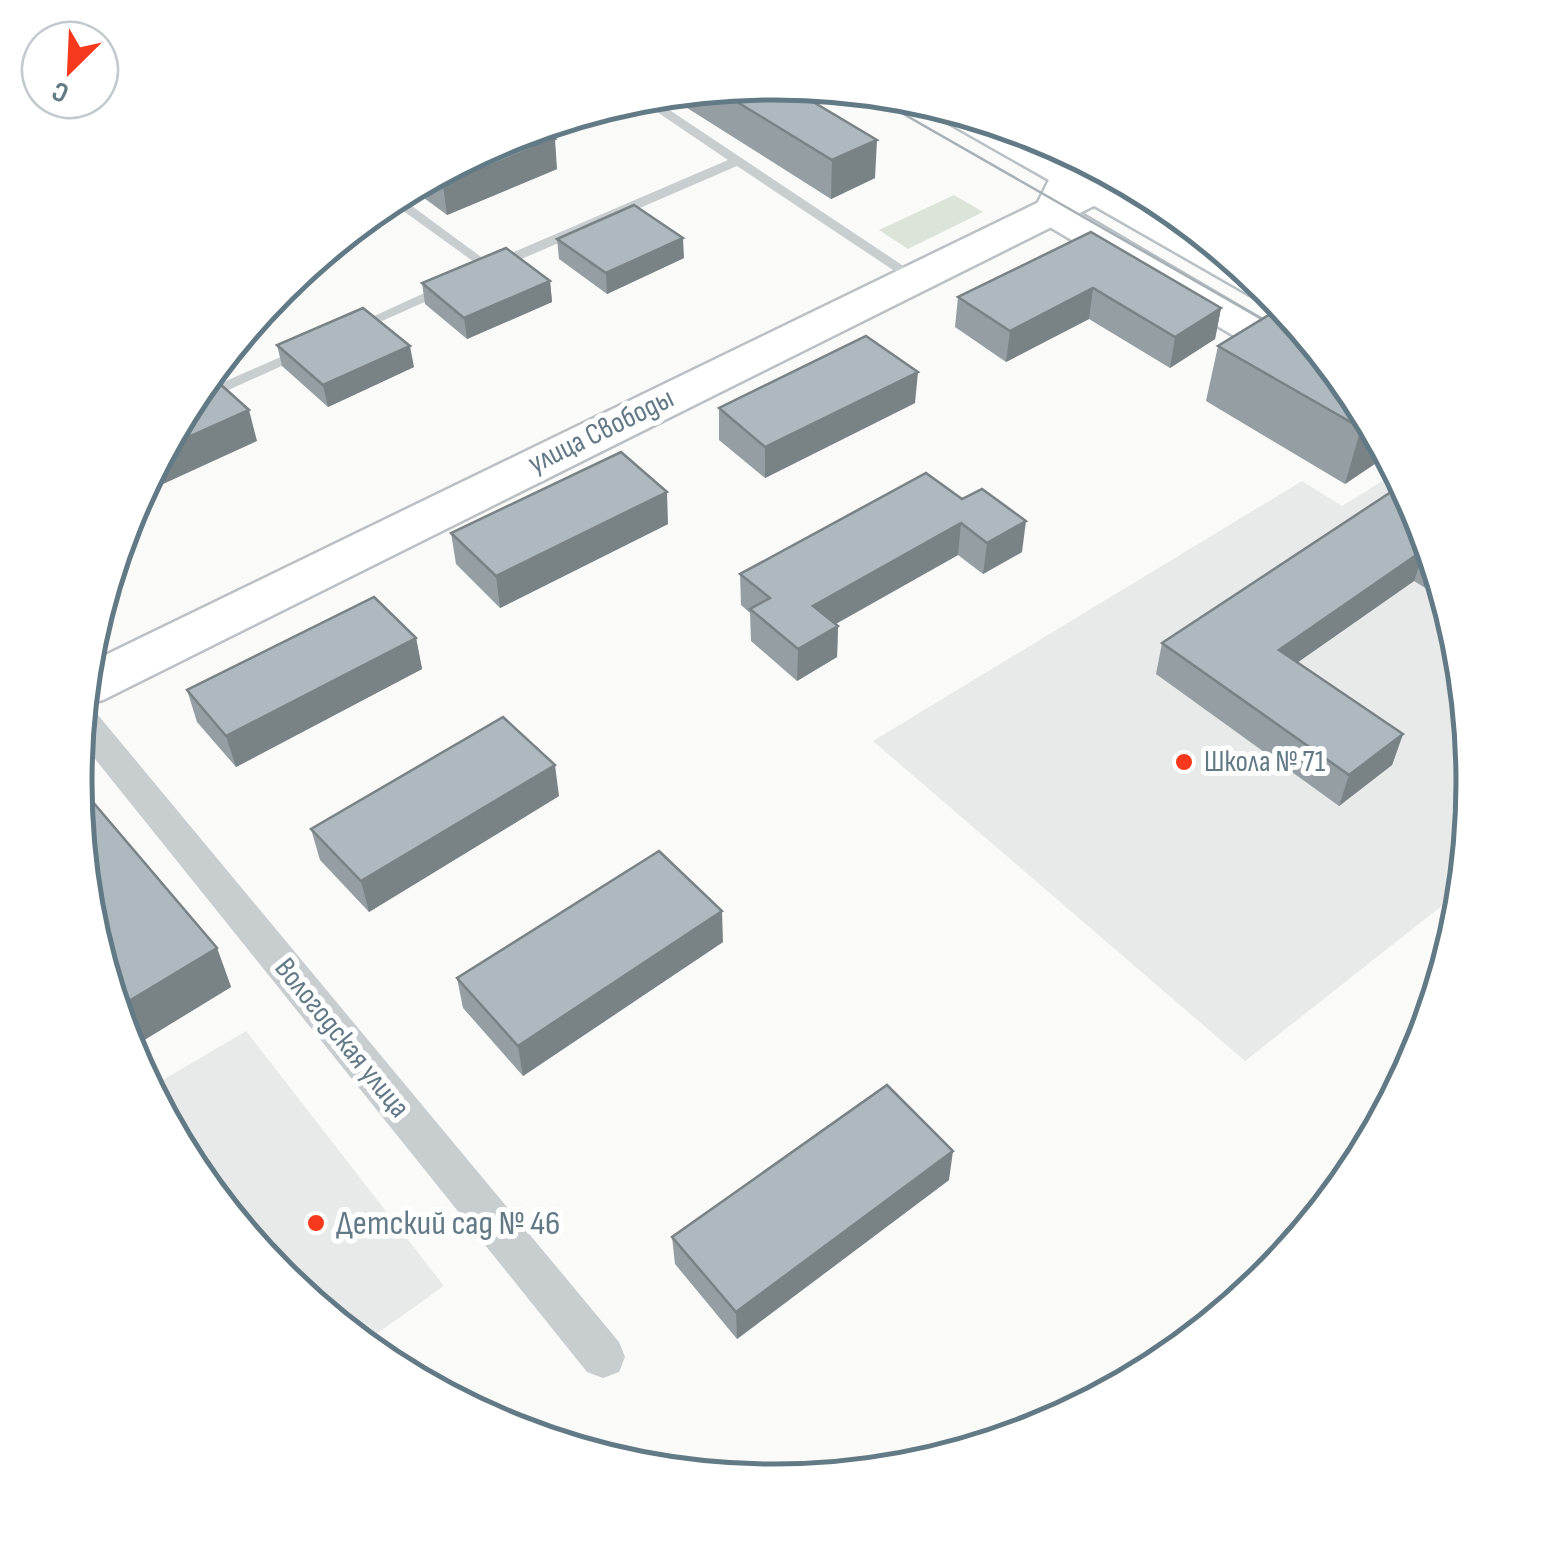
<svg xmlns="http://www.w3.org/2000/svg" width="1548" height="1564" font-family="'Sofia Sans Condensed',sans-serif">
<rect width="100%" height="100%" fill="#fafaf8"/>
<g fill="#e8eae9">
<polygon points="1397,472 1420,515 1460,646 1473,783 1462,890 1245,1061 873,741 1302,481 1342,506"/>
<polygon points="246,1031 444,1286 362,1344 279,1276 192,1170 149,1088"/>
</g>
<polygon fill="#dce3d8" points="954,195 983,212 908,249 879,230"/>
<g fill="none" stroke-linecap="round" stroke-linejoin="round">
<defs>
<polygon id="secondary" points="929,102 999,123 1215,244 1279,301 1257,299 1077,196 1071,208 1318,353 1324,361 1318,369 1304,373 1290,369 1038,220 1033,212 1049,180 931,113 926,106"/>
<polygon id="primary" points="1105,170 1134,186 103,700 83,705 87,664"/>
</defs>
<use href="#secondary" stroke="#b9c1c5" stroke-width="5"/>
<use href="#primary" stroke="#bac0c3" stroke-width="5"/>
<g fill="#c8cdd0" fill-rule="evenodd">
<polygon points="647,95 920,277 918,280 908,280 737,166 503,267 494,267 488,272 388,200 397,195 492,265 493,261 728,160 635,97"/>
<polygon points="442,285 449,289 447,292 362,330 352,330 350,327"/>
<polygon points="301,348 306,349 306,355 193,406 186,407 192,396"/>
</g>
<polygon fill="#c8cdd0" fill-rule="evenodd" points="83,706 93,709 619,1342 625,1357 619,1372 603,1378 587,1372 79,739"/>
<use href="#secondary" fill="#fff" fill-rule="evenodd"/>
<use href="#primary" fill="#fff" fill-rule="evenodd"/>
<polyline stroke="#a7b0b5" stroke-width="2.5" points="865,92 1323,354"/>
</g>
<g fill="#959fa3">
<polygon points="775,83 875,178 831,199 665,94"/>
<polygon points="507,136 557,169 447,215 412,189 412,187"/>
<polygon points="1091,232 1221,308 1215,339 1170,368 1089,319 1006,362 955,327 958,297"/>
<polygon points="557,239 684,258 607,294 559,259"/>
<polygon points="550,281 552,302 467,339 425,304 422,283"/>
<polygon points="1304,331 1388,455 1345,484 1206,401 1218,346"/>
<polygon points="277,345 414,367 328,407 282,366"/>
<polygon points="915,403 765,478 719,440 719,408"/>
<polygon points="962,499 1022,552 983,574 958,555 836,624 838,626 837,657 797,681 751,641 750,613 741,605 740,574"/>
<polygon points="1420,515 1446,601 1414,581 1298,662 1403,734 1392,765 1339,806 1156,674 1162,643"/>
<polygon points="668,524 500,608 456,564 451,533"/>
<polygon points="416,638 422,669 236,767 197,722 187,690"/>
<polygon points="559,796 369,912 320,860 311,829"/>
<polygon points="88,918 217,948 231,987 136,1045 121,1026"/>
<polygon points="723,942 523,1076 463,1008 457,978"/>
<polygon points="949,1180 737,1339 675,1264 672,1237"/>
</g>
<g fill="#798285">
<polygon points="555,139 557,169 447,215 443,185"/>
<polygon points="877,140 875,178 831,199 832,160"/>
<polygon points="683,238 684,258 607,294 606,273"/>
<polygon points="550,281 552,302 467,339 464,318"/>
<polygon points="1093,288 1089,319 1006,362 1010,331"/>
<polygon points="1221,308 1215,339 1170,368 1175,337"/>
<polygon points="410,346 414,367 328,407 323,385"/>
<polygon points="918,372 915,403 765,478 765,447"/>
<polygon points="249,410 257,441 139,495 164,448"/>
<polygon points="1370,422 1388,455 1345,484 1361,428"/>
<polygon points="667,492 668,524 500,608 496,576"/>
<polygon points="1026,521 1022,552 983,574 987,543"/>
<polygon points="961,523 958,555 812,637 813,606"/>
<polygon points="1425,549 1414,581 1271,681 1279,650"/>
<polygon points="838,626 837,657 797,681 798,649"/>
<polygon points="416,638 422,669 236,767 226,736"/>
<polygon points="1403,734 1392,765 1339,806 1349,775"/>
<polygon points="555,765 559,796 369,912 361,881"/>
<polygon points="722,911 723,942 523,1076 518,1046"/>
<polygon points="217,948 231,987 136,1045 119,1007"/>
<polygon points="953,1151 949,1180 737,1339 736,1312"/>
</g>
<g fill="#adb9be" stroke="#798285" stroke-width="2.5">
<polygon points="775,83 783,84 877,140 832,160 716,89"/>
<polygon points="537,127 555,139 443,185 432,176 507,136"/>
<polygon points="634,205 683,238 606,273 557,239"/>
<polygon points="1091,232 1221,308 1175,337 1093,288 1010,331 958,297"/>
<polygon points="506,248 550,281 464,318 422,283"/>
<polygon points="363,308 410,346 323,385 277,345"/>
<polygon points="1272,313 1304,331 1356,394 1370,422 1361,428 1218,346"/>
<polygon points="866,336 918,372 765,447 719,408"/>
<polygon points="209,374 249,410 164,448 193,393"/>
<polygon points="621,452 667,492 496,576 451,533"/>
<polygon points="926,473 962,499 982,489 1026,521 987,543 961,523 813,606 838,626 798,649 750,609 770,598 740,574"/>
<polygon points="1403,484 1420,515 1432,554 1425,549 1279,650 1403,734 1349,775 1162,643"/>
<polygon points="374,597 416,638 226,736 187,690"/>
<polygon points="503,717 555,765 361,881 311,829"/>
<polygon points="75,781 217,948 119,1007 113,999 88,918"/>
<polygon points="659,851 722,911 518,1046 457,978"/>
<polygon points="887,1085 953,1151 736,1312 672,1237"/>
<polygon points="169,1125 252,1242 192,1170"/>
</g>
<g fill="#f6391c" stroke="#fff" stroke-width="4">
<circle cx="1184" cy="762" r="10"/>
<circle cx="316" cy="1223" r="10"/>
</g>
<g text-anchor="middle" dominant-baseline="central" stroke-width="10" stroke-linejoin="round" paint-order="stroke">
<g font-size="30" fill="#627a86" stroke="#fff">
<text transform="translate(601 431) rotate(-26)">улица Свободы</text>
<text transform="translate(342 1038) rotate(51)">Вологодская улица</text>
</g>
<g font-size="30" fill="#627a86" stroke="#fff" text-anchor="start">
<text x="1204" y="762">Школа № 71</text>
</g>
<g font-size="35" fill="#627a86" stroke="#fff" text-anchor="start">
<text x="336" y="1223">Детский сад № 46</text>
</g>
</g>
<path d="M0 0H1548V1564H0ZM92 782a682 682 0 1 1 1364 0a682 682 0 1 1-1364 0Z" fill="#fff" fill-rule="evenodd"/>
<path fill="none" stroke="#627a86" stroke-width="5" d="M92 782a682 682 0 1 1 1364 0a682 682 0 1 1-1364 0Z"/>
<g transform="translate(70 70) rotate(204)"><circle r="48" fill="#ffffff" stroke="#c0cacf" stroke-width="2.5"/>
<path d="M0-8L18 38L0 25L-18 38Z" fill="#f6391c"/>
<text y="-15" font-size="28" font-weight="bold" text-anchor="middle" fill="#627a86">С</text>
</g>
</svg>
